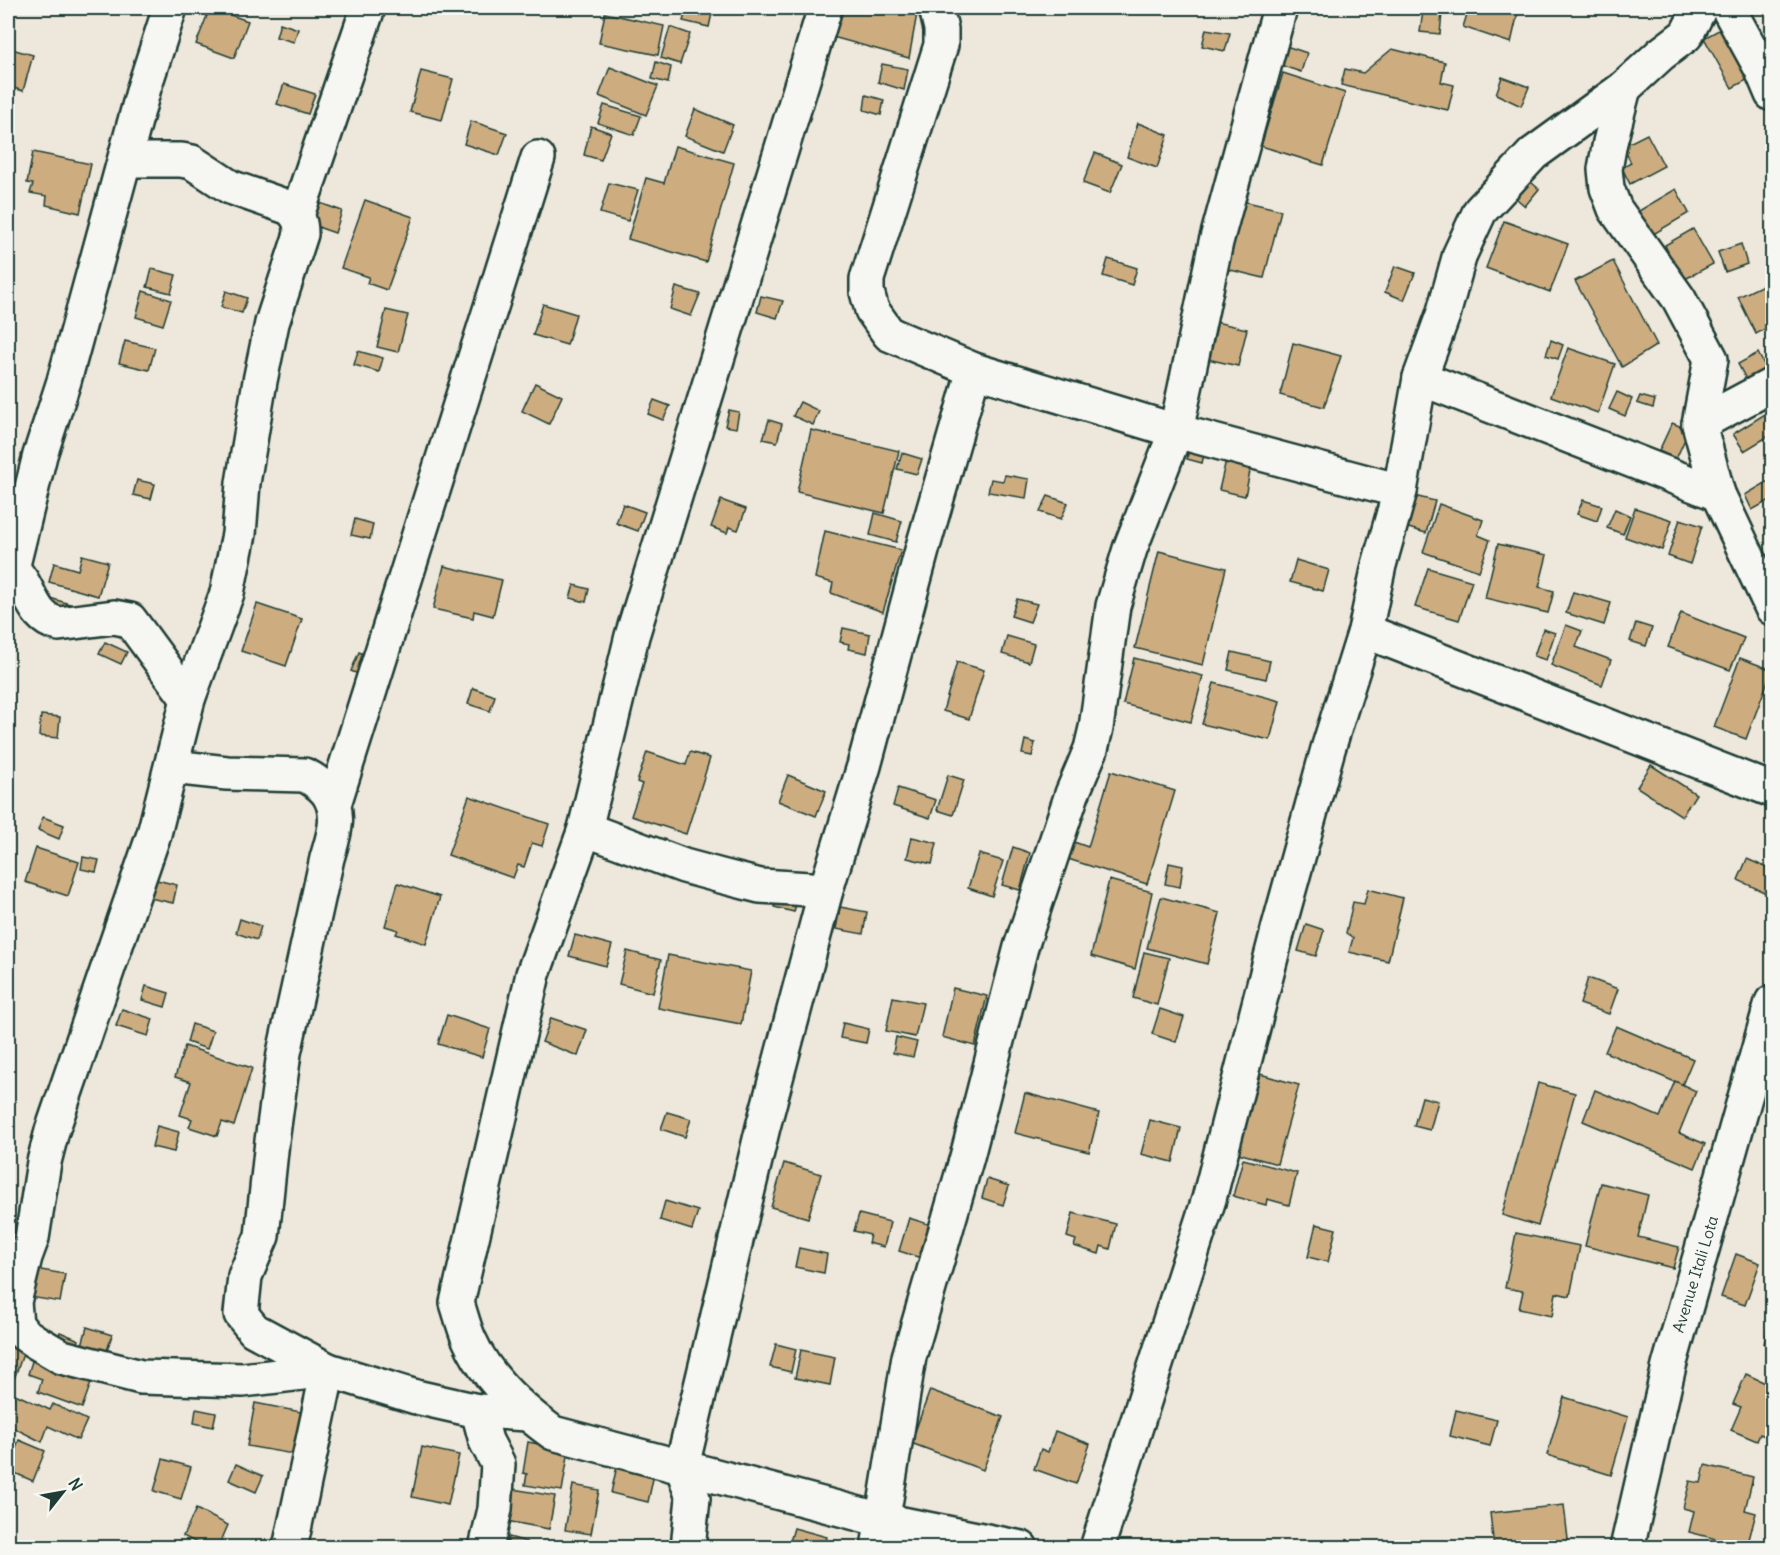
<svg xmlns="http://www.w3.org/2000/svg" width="1780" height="1555" font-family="Delius,sans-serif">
<rect width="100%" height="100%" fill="#eee7db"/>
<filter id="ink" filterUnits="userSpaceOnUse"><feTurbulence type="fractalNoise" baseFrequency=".0167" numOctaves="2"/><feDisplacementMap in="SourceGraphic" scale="12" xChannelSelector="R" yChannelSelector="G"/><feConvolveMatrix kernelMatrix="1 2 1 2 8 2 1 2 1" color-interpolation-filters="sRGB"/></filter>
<g filter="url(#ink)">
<g fill="#cdad80" stroke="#1f3d34" stroke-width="1.5">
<polygon points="210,8 248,21 234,58 196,44"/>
<polygon points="687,8 713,9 709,27 683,21"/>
<polygon points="837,8 918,8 909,58 829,36"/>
<polygon points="1469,8 1519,8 1511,43 1463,27"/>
<polygon points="1423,11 1442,13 1440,34 1420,32"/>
<polygon points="605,13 664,26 658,55 599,43"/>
<polygon points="280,23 298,29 294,42 276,37"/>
<polygon points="1726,26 1754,76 1732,88 1704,38"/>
<polygon points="670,27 690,34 680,64 661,58"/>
<polygon points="1206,29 1230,33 1225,51 1202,46"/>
<polygon points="1280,44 1307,53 1301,72 1274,63"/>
<polygon points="8,48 33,55 23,91 8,86"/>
<polygon points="1392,49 1445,62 1441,82 1454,85 1448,110 1341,85 1345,69 1363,73"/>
<polygon points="656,62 671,67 668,83 652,79"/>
<polygon points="882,64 908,69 904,90 878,82"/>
<polygon points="610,67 658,86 646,115 599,96"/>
<polygon points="421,71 453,79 442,120 410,112"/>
<polygon points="1283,73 1345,93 1323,165 1261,146"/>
<polygon points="1502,77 1529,87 1521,106 1496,94"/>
<polygon points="284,84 315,94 308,114 277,104"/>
<polygon points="866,95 884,100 881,115 864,110"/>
<polygon points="604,105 641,116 634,135 598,123"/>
<polygon points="695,109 733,125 723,151 685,136"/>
<polygon points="471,121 507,133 499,155 464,144"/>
<polygon points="1138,123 1168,135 1157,168 1127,157"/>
<polygon points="591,126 611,133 601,160 584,155"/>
<polygon points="1647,134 1664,166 1630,184 1622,168 1631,163 1623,146"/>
<polygon points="675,146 734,163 706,262 628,239 646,178 664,183"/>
<polygon points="33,152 91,164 80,213 46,205 47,196 30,193 33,184 27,183"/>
<polygon points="1095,153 1122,164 1110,193 1083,183"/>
<polygon points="1524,176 1539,189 1525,206 1510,193"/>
<polygon points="609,183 638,190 628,221 600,213"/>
<polygon points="1676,189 1689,213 1645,239 1632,215"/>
<polygon points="1234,199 1281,210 1264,278 1218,267"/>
<polygon points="365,200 413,217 387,290 367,283 369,277 341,268"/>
<polygon points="320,203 342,211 335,233 312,225"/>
<polygon points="1504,221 1568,244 1550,292 1486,268"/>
<polygon points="1693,229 1713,264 1676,284 1662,258 1669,254 1665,245"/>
<polygon points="1741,244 1747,264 1725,272 1718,252"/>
<polygon points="1108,259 1137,268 1132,285 1103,276"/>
<polygon points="1613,261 1657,345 1622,367 1575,281"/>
<polygon points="1395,266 1415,273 1404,300 1385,292"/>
<polygon points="152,269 176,275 171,293 147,287"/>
<polygon points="1765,284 1772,300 1772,325 1756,334 1738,297"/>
<polygon points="676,287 700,294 691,316 670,309"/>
<polygon points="143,291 171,300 163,325 136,317"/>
<polygon points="226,291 247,298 242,313 221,307"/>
<polygon points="761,296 783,301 777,318 757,312"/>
<polygon points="543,304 576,314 567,345 533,335"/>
<polygon points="386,310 408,315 398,352 377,347"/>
<polygon points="1211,321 1247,329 1238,366 1203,358"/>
<polygon points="1551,340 1563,345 1558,359 1546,355"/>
<polygon points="125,341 155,348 149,370 119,363"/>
<polygon points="1293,343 1341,356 1324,407 1280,395"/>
<polygon points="1568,348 1615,364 1598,413 1551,396"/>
<polygon points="358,351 383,358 379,372 354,365"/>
<polygon points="1758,353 1767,370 1747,381 1738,364"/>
<polygon points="535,383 562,396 549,424 522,411"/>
<polygon points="1617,392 1632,399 1625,416 1609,409"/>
<polygon points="1640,396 1655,400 1653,408 1637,403"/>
<polygon points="654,400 670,406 663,420 648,414"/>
<polygon points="800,402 819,411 813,425 793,416"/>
<polygon points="729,410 739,412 736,428 725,426"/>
<polygon points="1765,414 1772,426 1772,434 1744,451 1733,434"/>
<polygon points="769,420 782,424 777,442 763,439"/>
<polygon points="1672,423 1689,430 1676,459 1659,451"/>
<polygon points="811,430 899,451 884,513 797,492"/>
<polygon points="1190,443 1206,447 1202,463 1187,459"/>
<polygon points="902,453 922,459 917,474 897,469"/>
<polygon points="1226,460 1251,466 1245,496 1219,490"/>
<polygon points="1005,475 1029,479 1026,498 988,492 991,479 1003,481"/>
<polygon points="1772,479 1772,499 1752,510 1745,495"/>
<polygon points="137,480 155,484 151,499 133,495"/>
<polygon points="1048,496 1068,503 1061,519 1040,512"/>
<polygon points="1414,496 1435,501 1426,533 1405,527"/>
<polygon points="721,500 746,509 738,530 729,527 727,533 711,527"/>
<polygon points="1583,500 1602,506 1597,521 1577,514"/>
<polygon points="623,504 645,512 638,531 616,523"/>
<polygon points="1439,504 1483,520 1478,535 1490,540 1479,571 1423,552"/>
<polygon points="1635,508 1672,520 1662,550 1625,537"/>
<polygon points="1615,509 1630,516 1623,534 1607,528"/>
<polygon points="875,513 902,521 896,542 870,535"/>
<polygon points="355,519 373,524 370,539 351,535"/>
<polygon points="1680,519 1702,526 1690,564 1668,556"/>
<polygon points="825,531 901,550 883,612 831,593 833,583 815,578"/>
<polygon points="1498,544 1547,555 1539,587 1554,591 1548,613 1485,598"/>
<polygon points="1159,551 1226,568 1203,665 1135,648"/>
<polygon points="82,555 108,562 98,596 49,582 54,563 78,570"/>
<polygon points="1296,560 1329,570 1323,591 1290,582"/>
<polygon points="444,566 502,580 493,616 474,611 473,618 433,609"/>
<polygon points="1428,568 1472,581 1459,620 1415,607"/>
<polygon points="574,585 589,589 586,602 570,598"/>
<polygon points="1573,592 1611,603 1604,625 1566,613"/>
<polygon points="50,598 73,605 68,617 46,610"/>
<polygon points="1017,599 1037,604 1030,622 1011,616"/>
<polygon points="257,604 302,619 286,666 241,651"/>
<polygon points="1681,613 1744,638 1730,670 1668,647"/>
<polygon points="1636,623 1652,628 1646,646 1630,641"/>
<polygon points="1566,625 1582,631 1576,647 1611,660 1602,685 1551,665"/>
<polygon points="843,628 870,634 867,653 848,649 849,644 840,642"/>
<polygon points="1543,629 1555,633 1546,660 1534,656"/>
<polygon points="1007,636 1034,644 1029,662 1002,654"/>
<polygon points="105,642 127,652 121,664 99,654"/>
<polygon points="359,652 375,659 368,678 351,671"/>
<polygon points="1232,652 1270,661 1266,679 1228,670"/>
<polygon points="1134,658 1203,676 1191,722 1123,704"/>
<polygon points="1740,658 1772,670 1746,739 1714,727"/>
<polygon points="957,662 984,670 969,719 943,711"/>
<polygon points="1214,683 1280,701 1270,740 1202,724"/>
<polygon points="473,688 495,696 490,711 468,704"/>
<polygon points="41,715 60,717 58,738 39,736"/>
<polygon points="1025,740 1035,743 1032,756 1022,754"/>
<polygon points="647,752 686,765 690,752 710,758 686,834 631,816 642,784 637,782"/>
<polygon points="1651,765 1696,794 1682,816 1637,787"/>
<polygon points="1111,771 1175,791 1147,884 1068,859 1074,842 1088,847"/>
<polygon points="788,775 826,791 816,816 778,801"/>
<polygon points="948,775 964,780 953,815 937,810"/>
<polygon points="898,788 936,800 930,818 893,806"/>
<polygon points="469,796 549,824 542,846 532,843 524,867 518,865 513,878 448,855"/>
<polygon points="43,817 64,825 59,839 38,830"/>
<polygon points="912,837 937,843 932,864 907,858"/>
<polygon points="1013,847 1030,853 1020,890 1002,885"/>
<polygon points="36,848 79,862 68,896 25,882"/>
<polygon points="979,854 1003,861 992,896 968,888"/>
<polygon points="83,857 99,860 96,872 81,869"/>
<polygon points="1747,859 1772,870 1772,878 1766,893 1738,880"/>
<polygon points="1169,863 1183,866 1180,887 1165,884"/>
<polygon points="149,878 177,885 173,903 145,897"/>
<polygon points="1109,880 1152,892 1135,969 1091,956"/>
<polygon points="398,883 440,897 426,944 396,934 398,930 385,926"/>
<polygon points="1368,889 1403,898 1388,961 1349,952 1353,938 1346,933 1353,902 1364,904"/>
<polygon points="778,891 798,896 794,912 774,907"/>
<polygon points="1161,897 1220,913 1207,964 1147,948"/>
<polygon points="840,907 867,912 863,934 836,929"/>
<polygon points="240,919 261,926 257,940 236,933"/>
<polygon points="1306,924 1324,930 1316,956 1298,951"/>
<polygon points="575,935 612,945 606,966 569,956"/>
<polygon points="627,951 661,960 653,993 619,984"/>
<polygon points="1144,952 1169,958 1157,1005 1133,998"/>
<polygon points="668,955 751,971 741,1024 658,1008"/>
<polygon points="1588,978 1618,989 1609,1014 1580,1004"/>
<polygon points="146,986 169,993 165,1007 142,1000"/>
<polygon points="953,988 987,996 975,1046 942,1037"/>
<polygon points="893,997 923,1003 915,1037 886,1031"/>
<polygon points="122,1009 153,1019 148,1036 116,1026"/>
<polygon points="1160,1009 1184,1017 1176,1042 1152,1034"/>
<polygon points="447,1015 490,1029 482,1057 438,1044"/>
<polygon points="551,1018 587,1030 578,1056 542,1042"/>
<polygon points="843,1023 869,1029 866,1043 840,1038"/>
<polygon points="192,1024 213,1031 207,1049 187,1042"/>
<polygon points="1616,1026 1693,1059 1682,1085 1605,1052"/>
<polygon points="896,1037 917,1042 913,1057 893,1053"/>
<polygon points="185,1046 252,1068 234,1126 222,1122 217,1136 189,1127 192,1119 180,1115 191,1082 175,1077"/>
<polygon points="1260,1074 1299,1085 1277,1164 1238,1153"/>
<polygon points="1675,1081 1696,1091 1679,1133 1705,1144 1695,1168 1583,1121 1595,1090 1660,1117"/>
<polygon points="1538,1083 1575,1093 1538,1226 1502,1215"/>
<polygon points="1025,1093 1099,1113 1089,1152 1015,1133"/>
<polygon points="1422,1097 1438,1101 1430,1130 1414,1126"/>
<polygon points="667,1112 691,1119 685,1137 661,1129"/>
<polygon points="1150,1120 1181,1128 1173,1162 1141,1154"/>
<polygon points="157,1126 179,1132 174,1152 152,1147"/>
<polygon points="1243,1159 1297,1173 1289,1205 1267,1199 1266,1205 1233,1196"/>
<polygon points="784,1163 821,1174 808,1218 771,1207"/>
<polygon points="987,1179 1009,1186 1003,1205 982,1198"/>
<polygon points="1601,1183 1648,1195 1638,1237 1679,1247 1673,1268 1585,1246"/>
<polygon points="665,1201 698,1211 692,1230 660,1220"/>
<polygon points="1073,1213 1116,1224 1110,1249 1101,1246 1099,1254 1074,1246 1076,1240 1067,1237"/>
<polygon points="859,1214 890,1222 884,1247 868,1243 870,1235 854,1231"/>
<polygon points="909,1218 931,1225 921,1258 899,1251"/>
<polygon points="1316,1224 1336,1229 1328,1262 1308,1257"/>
<polygon points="1516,1233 1580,1246 1570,1296 1556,1293 1552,1316 1519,1309 1523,1291 1505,1288"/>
<polygon points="799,1248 827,1254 824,1273 795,1267"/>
<polygon points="1736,1254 1760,1263 1745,1305 1721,1297"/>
<polygon points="35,1269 65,1274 60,1302 30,1297"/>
<polygon points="1772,1311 1772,1346 1764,1344"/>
<polygon points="87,1327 112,1335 105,1357 81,1349"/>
<polygon points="60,1332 79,1340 72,1357 53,1349"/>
<polygon points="8,1336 27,1343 14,1379 8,1377"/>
<polygon points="776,1344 796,1349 791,1372 770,1367"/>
<polygon points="801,1350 835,1357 830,1385 795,1378"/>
<polygon points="33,1358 92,1380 82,1408 38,1392 42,1379 28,1374"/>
<polygon points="1746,1374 1772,1386 1772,1439 1760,1434 1757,1441 1731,1430 1741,1407 1733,1404"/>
<polygon points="930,1390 1003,1417 983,1470 911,1443"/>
<polygon points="15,1394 50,1410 53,1404 87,1420 78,1440 48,1426 42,1442 8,1425 8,1411"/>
<polygon points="1564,1397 1628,1417 1611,1475 1547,1455"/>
<polygon points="255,1403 301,1412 293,1454 247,1446"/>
<polygon points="196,1409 216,1413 213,1427 194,1423"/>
<polygon points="1456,1410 1497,1420 1490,1446 1450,1436"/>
<polygon points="1055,1431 1090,1444 1076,1484 1034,1469 1041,1449 1048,1452"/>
<polygon points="19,1440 45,1451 33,1481 8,1470"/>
<polygon points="528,1442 569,1450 562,1491 525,1485 527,1474 523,1473"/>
<polygon points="422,1447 459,1455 448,1505 412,1497"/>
<polygon points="163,1459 191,1467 181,1499 154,1491"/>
<polygon points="236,1464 263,1476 256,1492 229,1480"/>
<polygon points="1705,1465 1753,1477 1745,1510 1756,1513 1747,1547 1689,1532 1694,1511 1683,1508 1690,1481 1701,1483"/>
<polygon points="617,1466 654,1474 648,1502 611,1493"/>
<polygon points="573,1485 599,1490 591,1534 565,1530"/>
<polygon points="507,1488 555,1496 549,1529 501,1520"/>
<polygon points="1564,1505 1569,1548 1494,1548 1490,1513"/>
<polygon points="196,1509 228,1525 218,1548 207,1548 183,1536"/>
<polygon points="794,1528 827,1537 824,1548 788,1548"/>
<polygon points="509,1537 527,1542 526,1548 506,1548"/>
</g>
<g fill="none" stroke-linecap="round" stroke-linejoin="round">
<defs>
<g id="minor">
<path d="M825 8 632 636 585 829 533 974 457 1303C461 1315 464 1328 469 1339 486 1378 520 1409 553 1433L882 1520 1021 1548"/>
<polyline points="936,8 941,29 941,45 867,279 867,292 872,310 889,334 974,370 1176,431 1400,491"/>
<polyline points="1728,8 1761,68 1772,94"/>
<polyline points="1624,88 1610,142 1605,169 1607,188 1615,209 1679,299 1711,359 1699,424 1718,494 1772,608"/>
<path d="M125 160H181L192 162 230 187 290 208C299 217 301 222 301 234L272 323 260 381 243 483 239 534 227 593 188 699 154 834 52 1131 44 1162 32 1238 25 1257 14 1302 16 1324 24 1334 36 1342 62 1357 141 1377 243 1380 328 1370 416 1397 478 1411 528 1414"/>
<polyline points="297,215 368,8"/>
<polyline points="1420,378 1718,494"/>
<polyline points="1699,424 1772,385"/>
<path d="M12 569C32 587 30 618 59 624L114 617 130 620 188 699"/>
<polyline points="8,585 40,455 64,381 144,88 170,8"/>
<polyline points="1365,631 1772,790"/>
<path d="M172 767 227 773 304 775C314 779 320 784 327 792 342 813 334 835 327 858L284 1053 272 1141 262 1236 245 1276 241 1314 254 1330 328 1370 290 1548"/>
<polyline points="334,804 538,158"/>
<polyline points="585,829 684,866 721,876 760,886 826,890"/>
<polyline points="478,1411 486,1441 498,1464 495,1509 486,1548"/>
<polyline points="688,1548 693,1498 682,1466 763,1127 826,890 864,766 924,543 974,370"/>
<polyline points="878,1548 909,1357 967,1157 1021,947 1072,794 1091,749 1096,728 1113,606 1130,549 1176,431 1216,242 1280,8"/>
<polyline points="1097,1548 1209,1199 1279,926 1328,749 1365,631 1379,565 1400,491 1420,378 1443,315 1460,254 1480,211 1533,154 1624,88 1661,54 1686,35 1700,8"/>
<polyline points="1627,1548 1669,1366 1772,1002"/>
</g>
</defs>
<use href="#minor" stroke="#1f3d34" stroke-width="38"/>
<use href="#minor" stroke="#f6f6f2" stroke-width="33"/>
</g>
</g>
<g text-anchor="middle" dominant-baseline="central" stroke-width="4.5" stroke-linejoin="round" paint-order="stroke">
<g font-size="16" fill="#1f3d34" stroke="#f6f6f2">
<text transform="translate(1695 1274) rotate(-73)">Avenue Itali Lota</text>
</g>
</g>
<rect width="1780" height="1555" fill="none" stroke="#f6f6f2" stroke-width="30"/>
<rect x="15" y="15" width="1750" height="1525" fill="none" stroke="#1f3d34" stroke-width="2" filter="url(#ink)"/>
<g transform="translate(63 1492) rotate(59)" stroke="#f6f6f2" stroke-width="4.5" paint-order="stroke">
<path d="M0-4.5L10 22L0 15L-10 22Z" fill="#1f3d34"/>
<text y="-9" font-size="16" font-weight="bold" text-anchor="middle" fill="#1f3d34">N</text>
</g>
</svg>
